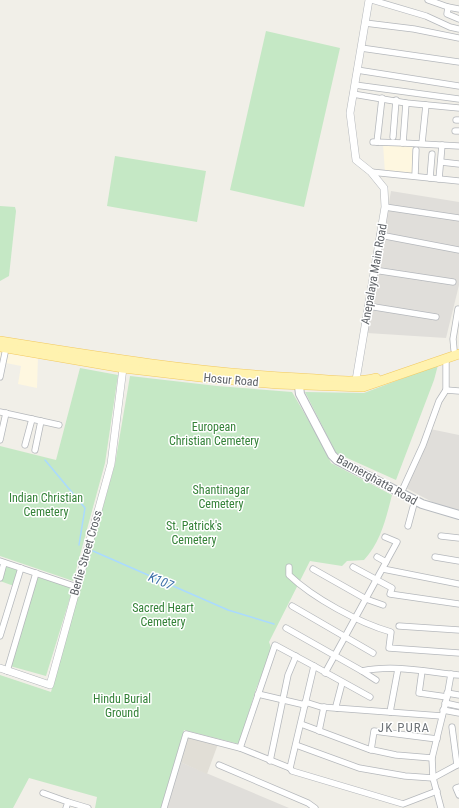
<svg xmlns="http://www.w3.org/2000/svg" width="459" height="808" font-family="'Roboto Condensed',sans-serif">
<rect width="100%" height="100%" fill="#f1efe8"/>
<g fill="#fef7e0">
<polygon points="383,144 412,144 413,175 385,173"/>
<polygon points="0,350 38,357 37,388 18,384 21,366 1,362 0,367"/>
</g>
<g fill="#e0deda">
<polygon points="391,191 459,202 459,285 446,338 367,333"/>
<polygon points="430,429 459,435 459,511 436,504 406,488"/>
<polygon points="180,762 289,808 165,808"/>
</g>
<polygon fill="#e1ded6" points="188,736 218,744 207,774 180,762"/>
<g fill="#c5e8c5">
<polygon points="266,31 340,48 304,207 230,190"/>
<polygon points="115,156 206,171 197,222 107,206"/>
<polygon points="0,206 15,207 16,211 9,276 0,281"/>
<polygon points="438,365 434,380 396,480 336,453 305,392 364,393"/>
<polygon points="80,368 118,375 105,463 73,581 0,556 0,446 56,460"/>
<path d="M130 376 217 386 292 392 320 440 331 463 392 495C386 518 381 542 364 560L347 561 342 566 310 561 269 642 272 650 256 689 239 744 184 730 161 808H95L97 797 29 778 13 808H0V675L51 692 115 464Z"/>
<polygon points="5,564 19,569 14,586 0,581"/>
<polygon points="37,577 73,588 46,676 10,666"/>
</g>
<g fill="none" stroke-linecap="round" stroke-linejoin="round">
<g stroke="#aadaff" stroke-width="1.5">
<polyline points="45,460 85,508 79,545"/>
<polyline points="93,551 228,610 274,624"/>
</g>
<defs>
<g id="minor">
<polyline points="372,0 426,16 450,27 459,29"/>
<polyline points="428,0 448,7"/>
<polyline points="459,9 448,7 447,14 459,19"/>
<polyline points="365,23 414,29 459,38"/>
<polyline points="361,48 459,62"/>
<polyline points="357,70 459,86"/>
<polyline points="355,85 459,99"/>
<polyline points="353,94 406,103 459,108"/>
<polyline points="456,120 459,120"/>
<polyline points="455,131 459,131"/>
<polyline points="393,137 396,100"/>
<polyline points="373,142 403,143 406,103"/>
<polyline points="377,142 382,98"/>
<polyline points="403,143 459,146"/>
<polyline points="422,143 426,105"/>
<polyline points="441,162 459,164"/>
<polyline points="371,172 459,181"/>
<polyline points="415,176 416,150"/>
<polyline points="430,178 432,154"/>
<polyline points="439,179 442,145"/>
<polyline points="385,207 459,218"/>
<polyline points="380,235 459,250"/>
<polyline points="374,270 453,282"/>
<polyline points="368,306 436,317"/>
<polyline points="454,350 453,339 458,309"/>
<polyline points="0,377 6,348"/>
<polyline points="446,390 459,391"/>
<polyline points="0,412 59,425"/>
<polyline points="0,440 6,413"/>
<polyline points="25,445 32,419"/>
<polyline points="35,450 41,421"/>
<polyline points="401,493 423,445 439,401 446,390 446,358"/>
<polyline points="408,526 415,500"/>
<polyline points="441,536 459,538"/>
<polyline points="377,557 386,562"/>
<polyline points="435,557 459,561"/>
<polyline points="0,561 77,587"/>
<path d="M289 567V575C313 598 359 623 391 632L389 648 459 653"/>
<polyline points="353,567 392,588 390,594 459,604"/>
<polyline points="313,569 366,599 383,605"/>
<polyline points="383,569 459,584"/>
<polyline points="0,578 4,563"/>
<polyline points="292,606 373,653"/>
<polyline points="399,626 459,630"/>
<path d="M286 628 362 671C394 664 427 672 459 675"/>
<polyline points="0,636 21,568"/>
<polyline points="7,671 36,573"/>
<polyline points="362,671 376,680"/>
<polyline points="422,671 419,693 447,697 451,674"/>
<polyline points="325,673 397,542 385,537"/>
<polyline points="447,693 459,695"/>
<polyline points="258,694 305,705"/>
<polyline points="305,702 321,707 442,716"/>
<polyline points="445,703 459,706"/>
<polyline points="337,708 336,706 342,683"/>
<polyline points="443,710 459,713"/>
<polyline points="390,712 398,669"/>
<polyline points="301,724 368,749 396,755 432,758"/>
<polyline points="452,727 457,765"/>
<polyline points="319,731 324,707"/>
<polyline points="296,745 359,768 405,776 433,778 432,758 447,697"/>
<polyline points="240,748 275,645 314,666"/>
<polyline points="371,750 374,731 437,739"/>
<polyline points="270,761 288,675 296,656"/>
<polyline points="219,765 308,803 315,808"/>
<polyline points="290,768 314,666 370,697"/>
<polyline points="459,787 456,788 459,795"/>
<polyline points="43,793 68,802 66,808"/>
<polyline points="68,802 88,808"/>
<polyline points="164,808 186,734 240,748 290,768 292,771 403,804 437,791"/>
<polyline points="441,808 433,778 459,764"/>
</g>
<g id="tertiary">
<polyline points="356,380 385,207 384,188 371,172 356,160 350,113 369,0"/>
<polyline points="0,668 50,685 111,464 123,368"/>
</g>
<polyline id="secondary" points="298,379 300,394 332,455 337,460 422,504 459,515"/>
<g id="primary">
<path d="M0 341C100 357 200 373 300 378 324 379 353 384 376 378"/>
<polyline points="0,347 123,368 209,378 278,384 363,387 459,354"/>
</g>
</defs>
<use href="#minor" stroke="#b5b8bc" stroke-width="7"/>
<use href="#tertiary" stroke="#b5b8bc" stroke-width="8"/>
<use href="#secondary" stroke="#b6babf" stroke-width="10"/>
<use href="#primary" stroke="#f2c960" stroke-width="10"/>
<use href="#minor" stroke="#fff" stroke-width="5.5"/>
<use href="#tertiary" stroke="#fff" stroke-width="7"/>
<use href="#secondary" stroke="#fff" stroke-width="8"/>
<use href="#primary" stroke="#fff2af" stroke-width="9"/>
</g>
<g text-anchor="middle" dominant-baseline="central" stroke-width="3" stroke-linejoin="round" paint-order="stroke">
<g font-size="12" fill="#5f6368" stroke="#fff">
<text transform="translate(374 274) rotate(-80)">Anepalaya Main Road</text>
<text transform="translate(231 380) rotate(5)">Hosur Road</text>
<text transform="translate(377 480) rotate(29)">Bannerghatta Road</text>
<text transform="translate(86 553) rotate(-74)">Berlie Street Cross</text>
</g>
<g font-size="12" fill="#348238" stroke="#fff">
<text x="214" y="427">European<tspan x="214" dy="14">Christian Cemetery</tspan></text>
<text x="221" y="490">Shantinagar<tspan x="221" dy="14">Cemetery</tspan></text>
<text x="46" y="498">Indian Christian<tspan x="46" dy="14">Cemetery</tspan></text>
<text x="194" y="526">St. Patrick's<tspan x="194" dy="14">Cemetery</tspan></text>
<text x="163" y="608">Sacred Heart<tspan x="163" dy="14">Cemetery</tspan></text>
<text x="122" y="699">Hindu Burial<tspan x="122" dy="14">Ground</tspan></text>
</g>
<g font-size="13" font-style="italic" fill="#4174aa" stroke="#fff">
<text transform="translate(161 581) rotate(23)">K107</text>
</g>
<g font-size="13" letter-spacing="1" fill="#70757a" stroke="#fff">
<text x="404" y="727">JK PURA</text>
</g>
</g>
</svg>
